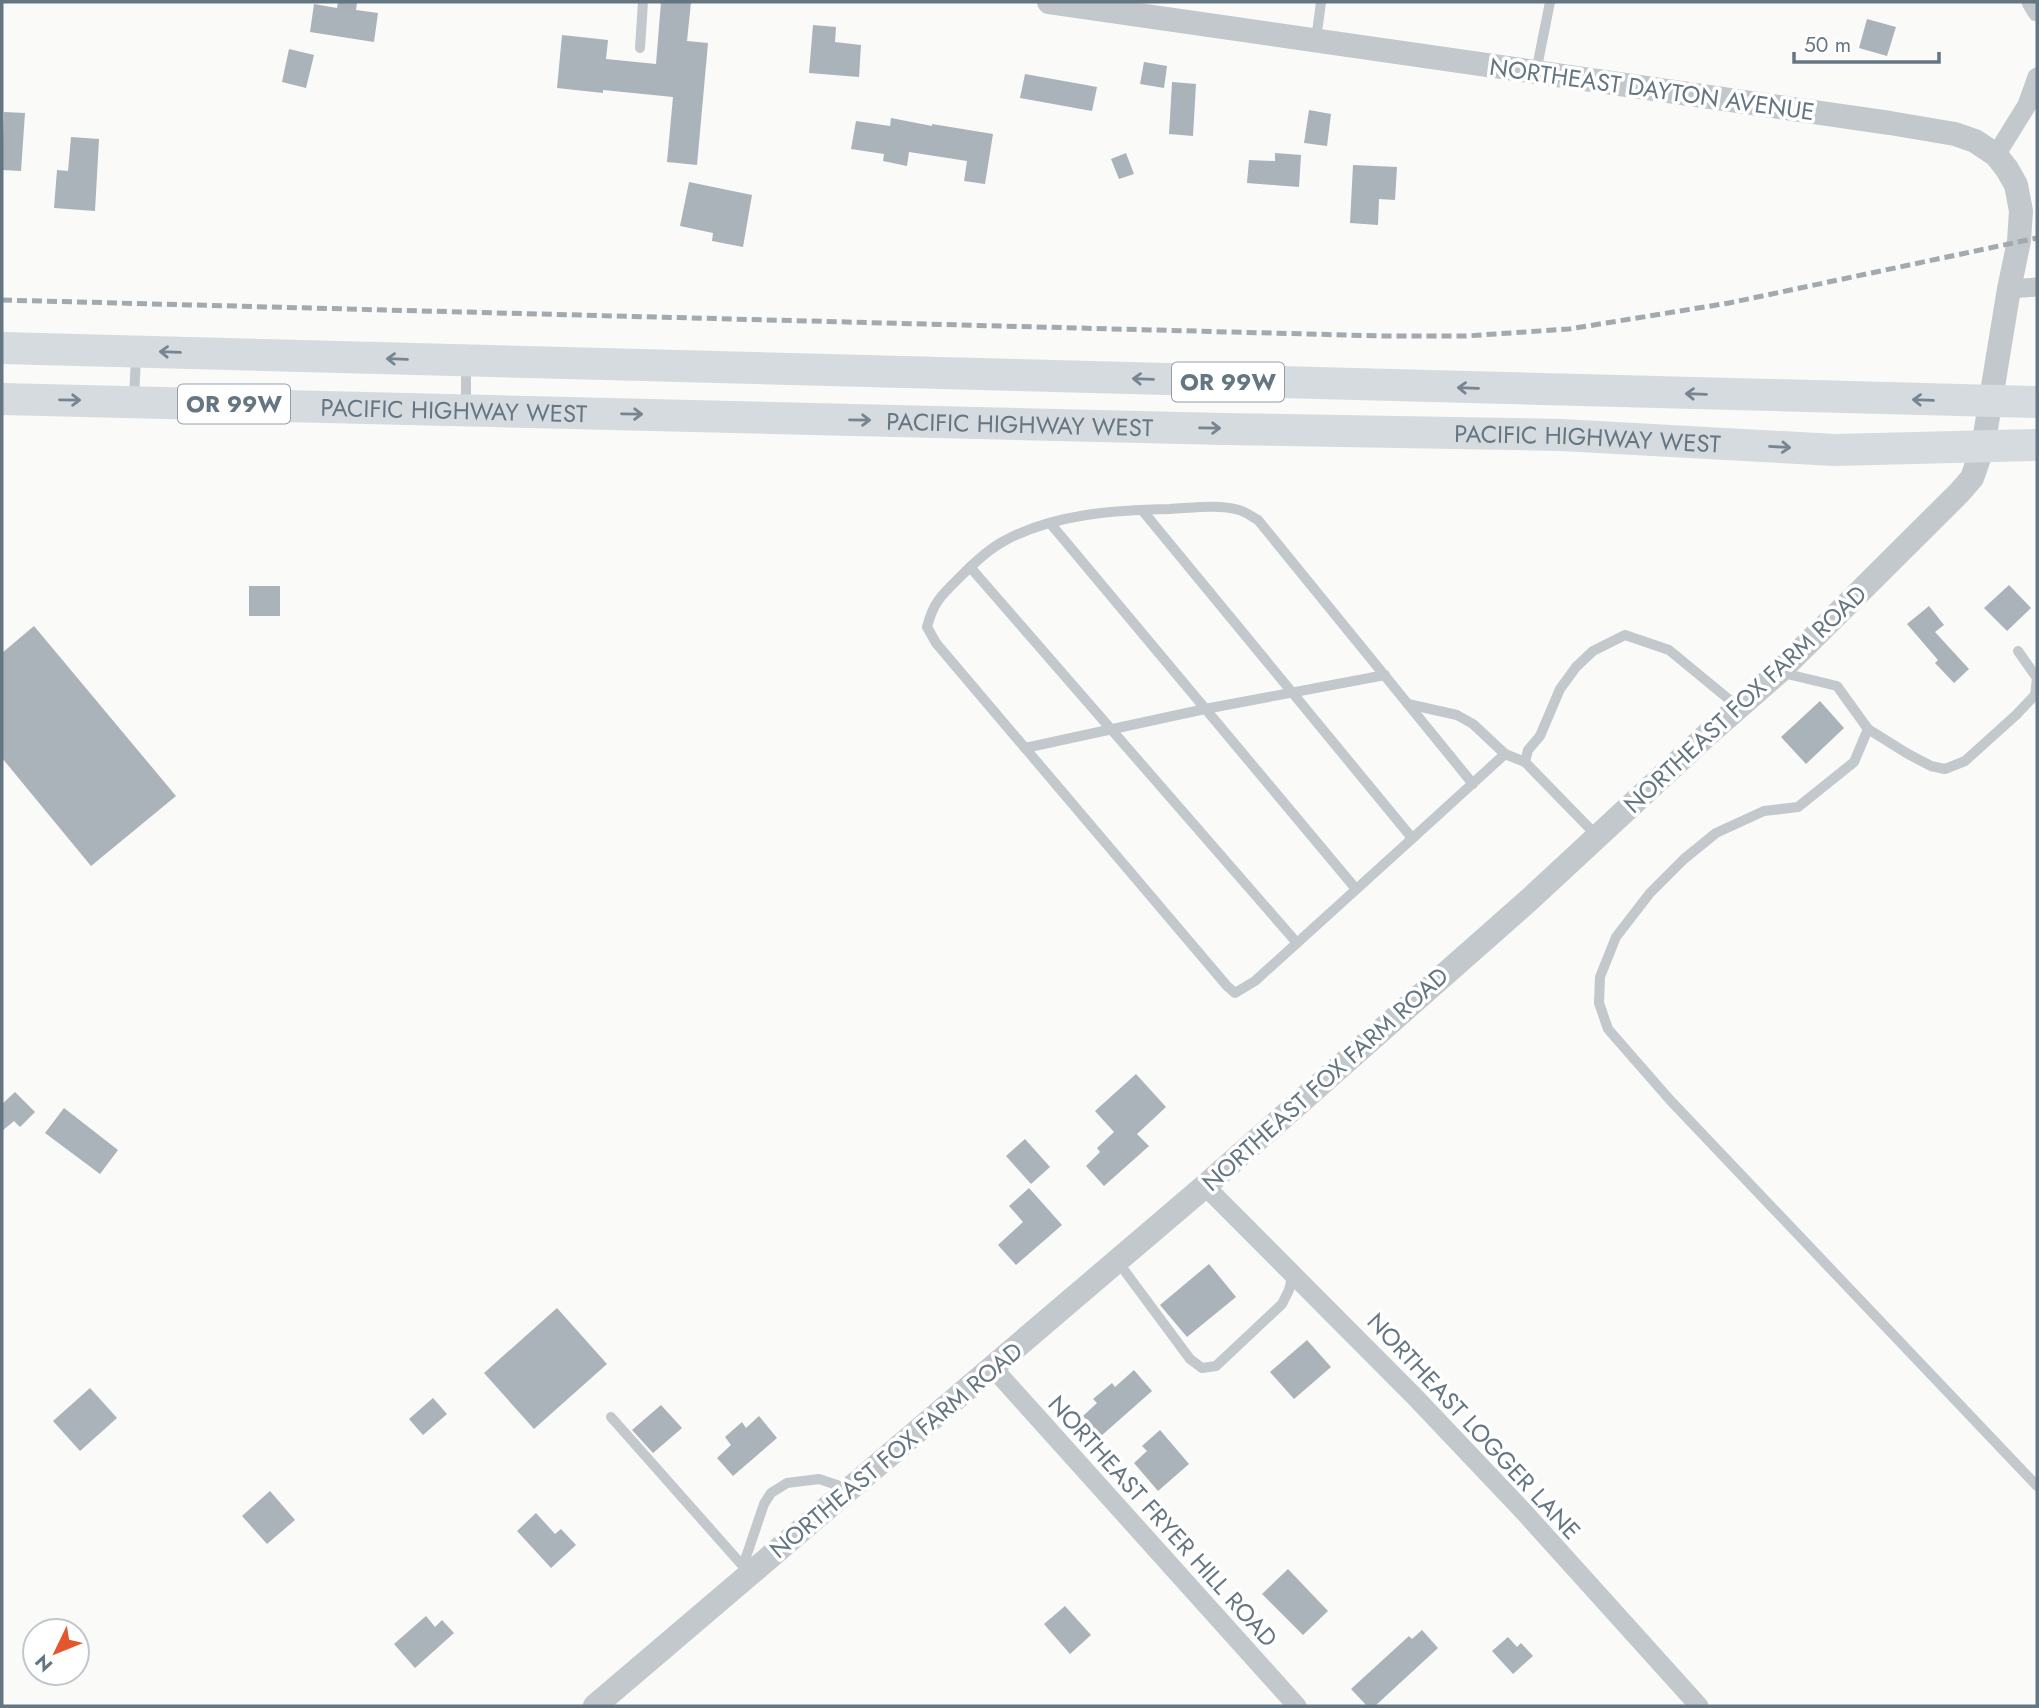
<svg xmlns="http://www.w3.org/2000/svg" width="2039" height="1708" font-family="Jost,sans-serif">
<rect width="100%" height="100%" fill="#fafaf8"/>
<g fill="#aab3b9">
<polygon points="338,2 357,2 356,10 378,13 374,42 310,32 314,4 337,8"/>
<polygon points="661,2 691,2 687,41 708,43 697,165 667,162 673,97 603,90 603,93 557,88 562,35 608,40 606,59 656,64"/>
<polygon points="1867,19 1896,27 1887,56 1859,48"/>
<polygon points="813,25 836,27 835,42 861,45 859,77 809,73"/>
<polygon points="289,49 314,55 306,88 282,82"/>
<polygon points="1144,62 1167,66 1164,88 1140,84"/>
<polygon points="1025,74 1097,87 1092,111 1020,98"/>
<polygon points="1172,82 1196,84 1193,136 1169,134"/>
<polygon points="1309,110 1331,114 1327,146 1304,143"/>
<polygon points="4,112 25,113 21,171 2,170"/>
<polygon points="891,118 932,126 932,124 993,134 985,184 964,181 967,161 909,152 907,166 883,161 884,154 851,149 856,121 890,126"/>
<polygon points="71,137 99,139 95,211 54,208 57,170 68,171"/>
<polygon points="1126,153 1134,174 1119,179 1111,159"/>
<polygon points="1275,153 1301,155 1299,187 1247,183 1249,160 1275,161"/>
<polygon points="1353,165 1397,167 1395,200 1379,199 1378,225 1350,223"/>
<polygon points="689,182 752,195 743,247 712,241 713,233 680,226"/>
<polygon points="2009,585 2031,608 2007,631 1984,608"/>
<rect x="249" y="586" width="31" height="30"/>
<polygon points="1929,606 1944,625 1935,632 1969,669 1954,683 1935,663 1938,660 1907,624"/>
<polygon points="34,626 176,796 91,866 2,758 2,653"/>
<polygon points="1820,701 1844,728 1806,764 1781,737"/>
<polygon points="1136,1074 1166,1107 1137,1134 1149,1146 1104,1186 1086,1166 1100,1152 1097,1148 1114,1132 1095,1111"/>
<polygon points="15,1092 35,1112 20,1127 14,1121 2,1131 2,1104"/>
<polygon points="64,1108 118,1150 100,1174 45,1133"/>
<polygon points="1025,1139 1050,1167 1031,1184 1006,1156"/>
<polygon points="1029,1188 1062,1225 1016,1265 998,1245 1023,1222 1009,1206"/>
<polygon points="1209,1264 1236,1297 1187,1337 1160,1305"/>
<polygon points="557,1308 607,1364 534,1429 484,1373"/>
<polygon points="1307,1340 1331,1367 1294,1399 1270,1372"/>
<polygon points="1134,1370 1152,1391 1101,1436 1083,1416 1097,1403 1093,1399 1112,1383 1115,1387"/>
<polygon points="90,1388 117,1418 80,1451 53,1421"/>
<polygon points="433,1398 447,1414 423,1435 409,1419"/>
<polygon points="661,1405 682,1428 653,1453 632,1430"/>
<polygon points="759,1416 777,1438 733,1476 717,1458 731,1445 725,1437 742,1422 746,1428"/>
<polygon points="1160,1430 1189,1464 1158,1491 1134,1463 1147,1451 1142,1446"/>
<polygon points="270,1491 295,1520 267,1544 242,1516"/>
<polygon points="536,1513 555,1534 561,1529 576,1545 551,1568 517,1531"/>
<polygon points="1288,1569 1328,1611 1303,1635 1262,1594"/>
<polygon points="1065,1606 1091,1635 1070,1654 1044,1624"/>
<polygon points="426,1616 435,1627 442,1620 454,1633 415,1668 394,1644"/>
<polygon points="1422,1630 1438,1648 1375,1706 1367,1706 1351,1689 1409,1636 1412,1639"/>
<polygon points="1508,1637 1517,1647 1521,1643 1533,1656 1513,1674 1492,1651"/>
</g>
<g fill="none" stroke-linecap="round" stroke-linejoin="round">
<g stroke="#c3c8cc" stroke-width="10">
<polyline points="1316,40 1321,2"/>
<polyline points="640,48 643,2"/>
<polyline points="1536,72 1550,2"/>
<polyline points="466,365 466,406"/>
<polyline points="134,398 136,357"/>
<polyline points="1142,510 1412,838"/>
<polyline points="1050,523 1356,889"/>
<polyline points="970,567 1297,943"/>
<polyline points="1783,673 1837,686 1868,729 1854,762 1798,807 1764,811 1716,833 1684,859 1650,893 1616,937 1600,977 1599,1003 1608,1029 1670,1100 2037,1486"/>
<polyline points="1408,704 1457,715 1473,724 1505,754"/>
<polyline points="1868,729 1908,754 1931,766 1945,769 1965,761 2016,715 2035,695 2037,678 2018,651"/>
<polyline points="1025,748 1205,709 1385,675"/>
<path d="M1473 784 1258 520C1252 517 1246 512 1239 510 1218 504 1192 508 1170 509 1115 510 1053 514 1004 541 989 549 974 563 962 575 943 594 934 600 927 627L936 643 1227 986 1235 993 1255 981C1338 906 1422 830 1505 754L1525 762"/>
<polyline points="1598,837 1525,762 1528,750 1540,736 1560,689 1576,667 1593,651 1625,635 1669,650 1737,706"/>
<polyline points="1118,1262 1190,1359 1202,1368 1216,1366 1282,1304 1289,1290 1293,1274"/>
<polyline points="611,1417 750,1574"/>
<polyline points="743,1566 764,1504 771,1493 787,1483 819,1479 846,1488"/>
</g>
<g stroke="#c3c8cc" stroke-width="19">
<polyline points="2031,2 2037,12"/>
<polyline points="1996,155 2027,105 2037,77"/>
<polyline points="2009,289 2037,287"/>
<polyline points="1205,1186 1414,1396 1524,1512 1699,1706"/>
<polyline points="993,1368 1297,1706"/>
</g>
<polyline stroke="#c3c8cc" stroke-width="24" points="595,1706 1205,1186 1529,900 1707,735 1779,672 1959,493 1972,478 1983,447 2009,289 2019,241 2021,211 2016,185 2007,169 1996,155 1975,141 1955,134 1890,123 1049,2"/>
<g stroke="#d6dbdf" stroke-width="32">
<polyline points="2,348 2037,402"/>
<path id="s1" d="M2 399 1223 429 1562 435 1835 450 2037 445"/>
</g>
<polyline stroke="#a2aab0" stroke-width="5" stroke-dasharray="10 5" stroke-linecap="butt" points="2,300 1384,336 1466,336 1569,329 1729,303 2037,238"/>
</g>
<defs><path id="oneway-shaft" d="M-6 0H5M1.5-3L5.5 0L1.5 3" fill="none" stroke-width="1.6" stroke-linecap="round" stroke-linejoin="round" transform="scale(1.75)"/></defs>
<g stroke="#768591">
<use href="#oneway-shaft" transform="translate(170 352) rotate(-178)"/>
<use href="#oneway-shaft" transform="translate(397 359) rotate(-178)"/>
<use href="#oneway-shaft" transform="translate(1143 379) rotate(-178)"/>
<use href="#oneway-shaft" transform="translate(1468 388) rotate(-178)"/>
<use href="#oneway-shaft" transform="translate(1696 394) rotate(-178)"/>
<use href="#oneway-shaft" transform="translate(70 400) rotate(1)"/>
<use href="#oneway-shaft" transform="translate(1923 400) rotate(-178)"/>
<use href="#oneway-shaft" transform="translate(632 414) rotate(1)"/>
<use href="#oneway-shaft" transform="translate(860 420) rotate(1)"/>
<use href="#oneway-shaft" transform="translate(1210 428) rotate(1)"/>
<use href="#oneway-shaft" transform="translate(1780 447) rotate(3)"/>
</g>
<g text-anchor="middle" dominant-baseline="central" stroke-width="7" stroke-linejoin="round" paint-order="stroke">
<g fill="#fff" stroke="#939fa8" stroke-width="2">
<rect x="1172" y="362.5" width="112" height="39" rx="5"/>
<rect x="178" y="384.5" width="112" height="39" rx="5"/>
</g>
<g font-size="23" font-weight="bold" fill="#657683">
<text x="1228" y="382">OR 99W</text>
<text x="234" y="404">OR 99W</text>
</g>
<g font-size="24" fill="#657683" stroke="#fff">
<text transform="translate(1652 89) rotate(8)">NORTHEAST DAYTON AVENUE</text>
<text stroke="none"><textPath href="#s1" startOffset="452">PACIFIC HIGHWAY WEST</textPath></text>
<text stroke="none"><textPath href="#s1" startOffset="1018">PACIFIC HIGHWAY WEST</textPath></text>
<text stroke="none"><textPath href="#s1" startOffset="1586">PACIFIC HIGHWAY WEST</textPath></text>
<text transform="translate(1745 699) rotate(-43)">NORTHEAST FOX FARM ROAD</text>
<text transform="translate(1325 1079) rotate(-42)">NORTHEAST FOX FARM ROAD</text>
<text transform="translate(1474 1426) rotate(47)">NORTHEAST LOGGER LANE</text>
<text transform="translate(896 1450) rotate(-40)">NORTHEAST FOX FARM ROAD</text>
<text transform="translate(1163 1521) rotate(48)">NORTHEAST FRYER HILL ROAD</text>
</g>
</g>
<rect width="2039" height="1708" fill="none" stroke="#657683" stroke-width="7"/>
<g transform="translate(56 1652) rotate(227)"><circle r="33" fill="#ffffff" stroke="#c1c8cd" stroke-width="2"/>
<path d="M0-5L12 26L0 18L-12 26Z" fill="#e4572e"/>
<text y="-10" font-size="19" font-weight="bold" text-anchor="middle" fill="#657683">N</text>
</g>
<path d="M1794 52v10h145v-10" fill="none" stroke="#657683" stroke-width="3.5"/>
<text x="1804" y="52" font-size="21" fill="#657683" stroke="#ffffff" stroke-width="5" paint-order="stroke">50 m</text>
</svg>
